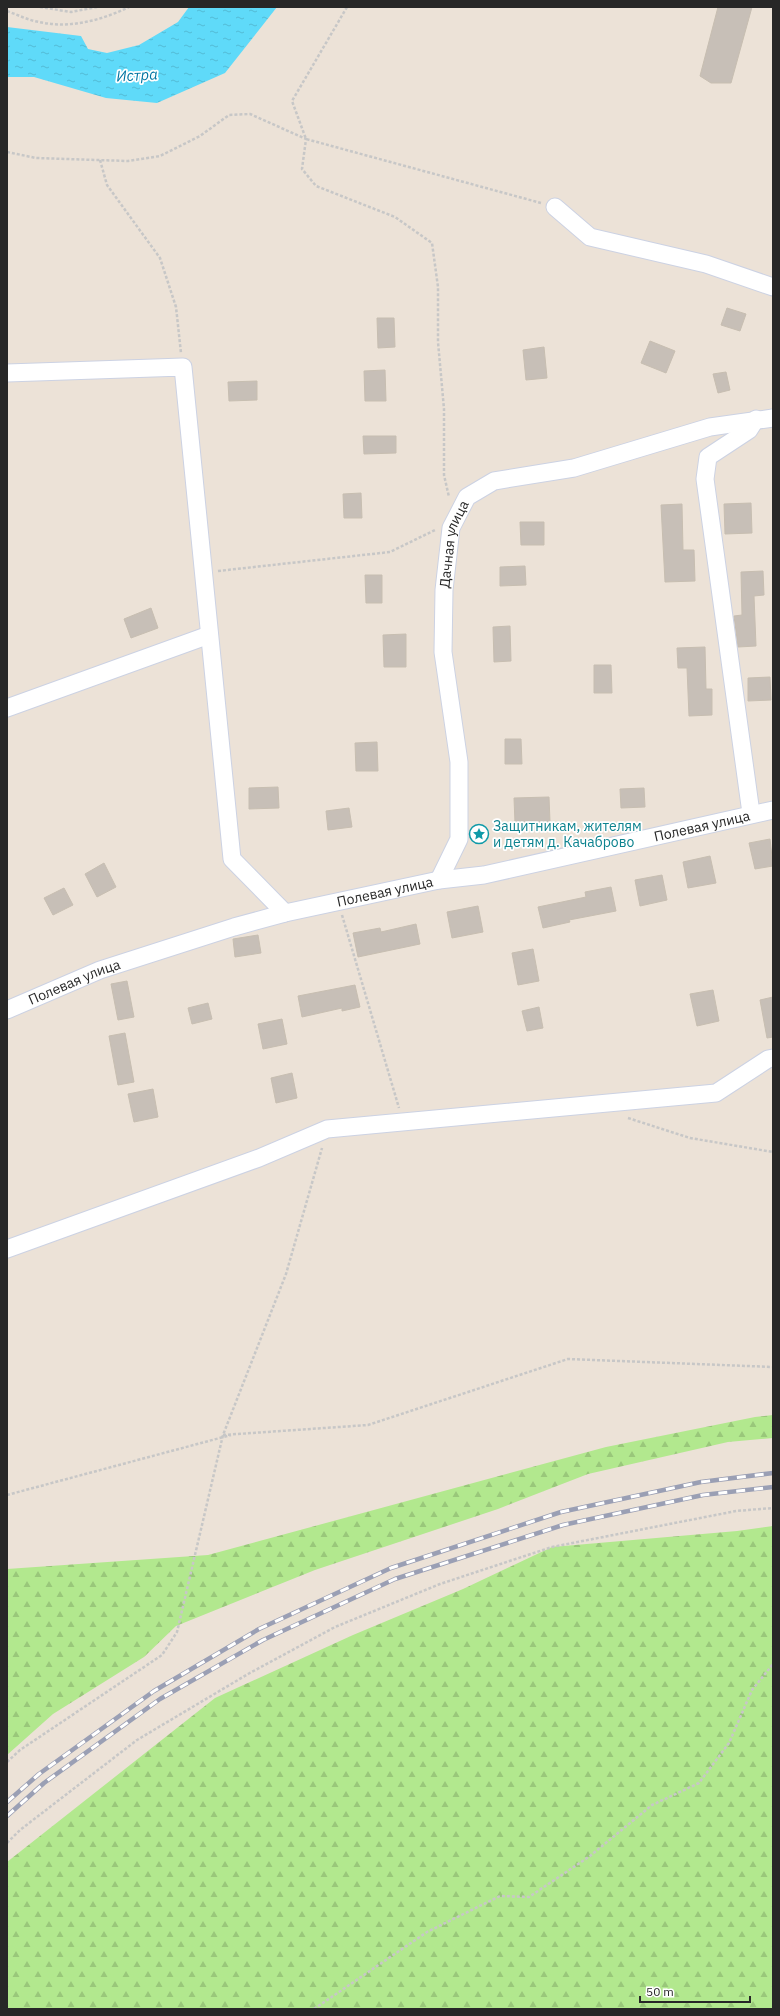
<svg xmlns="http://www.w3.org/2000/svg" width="780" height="2016" font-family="'IBM Plex Sans',sans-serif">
<defs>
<pattern id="forest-firs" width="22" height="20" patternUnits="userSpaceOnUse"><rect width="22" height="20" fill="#b2e88e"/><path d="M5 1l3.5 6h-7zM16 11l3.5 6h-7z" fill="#99c77a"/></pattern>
<pattern id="water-ripples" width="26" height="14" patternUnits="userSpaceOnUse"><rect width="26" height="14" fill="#5fdaf9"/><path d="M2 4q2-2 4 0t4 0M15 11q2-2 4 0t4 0" fill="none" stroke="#53bbd5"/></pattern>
</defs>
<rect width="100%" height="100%" fill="#ece2d7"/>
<g fill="url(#forest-firs)">
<polygon points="773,1415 773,1438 728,1442 588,1474 498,1509 315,1570 176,1626 144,1657 53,1714 7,1755 7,1569 208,1555 606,1447 755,1417"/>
<polygon points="773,1526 773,2009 7,2009 7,1862 215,1698 353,1635 463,1589 552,1547 737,1531"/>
</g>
<polygon fill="url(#water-ripples)" points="189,7 277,7 225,73 157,103 106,98 34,77 7,77 7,27 81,36 88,49 107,53 139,45 178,22"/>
<g fill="#c7bfb7" stroke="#c7beb1">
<polygon points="718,7 752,7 731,83 711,83 700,76"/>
<polygon points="727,308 746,314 740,331 721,325"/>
<polygon points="377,318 394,318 395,347 378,348"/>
<polygon points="650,341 675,351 666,373 641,363"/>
<polygon points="544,347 547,378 526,380 523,350"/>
<polygon points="385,370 386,401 365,401 364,371"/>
<polygon points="726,372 730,390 718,393 713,374"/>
<polygon points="257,381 257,400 229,401 228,382"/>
<polygon points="363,436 396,436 396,453 364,454"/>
<polygon points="361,493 362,518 344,518 343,494"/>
<polygon points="751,503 752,533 725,534 724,504"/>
<polygon points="682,504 683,550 694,550 695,581 665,582 661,505"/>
<polygon points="520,522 544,522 544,545 521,545"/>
<polygon points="525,566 526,585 500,586 500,567"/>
<polygon points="763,571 764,595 754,596 756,646 738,647 734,616 742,615 741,572"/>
<polygon points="365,575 382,575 382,603 366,603"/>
<polygon points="151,608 158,628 131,638 124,619"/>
<polygon points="510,626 511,661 494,662 493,627"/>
<polygon points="406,634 406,667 384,667 383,635"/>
<polygon points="705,647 706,689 712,689 712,715 689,716 687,668 678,668 677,648"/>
<polygon points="594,665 611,665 612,693 594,693"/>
<polygon points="770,677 771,700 748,701 748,678"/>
<polygon points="505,739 521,739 522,764 505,764"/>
<polygon points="377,742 378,771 356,771 355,743"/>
<polygon points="278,787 279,808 249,809 249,788"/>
<polygon points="644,788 645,807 621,808 620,789"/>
<polygon points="549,797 550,822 515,823 514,798"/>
<polygon points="349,808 352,827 328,830 326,811"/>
<polygon points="770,839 773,866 755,869 749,843"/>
<polygon points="710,856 716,883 688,888 683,862"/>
<polygon points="104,863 116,887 97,897 85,874"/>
<polygon points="662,875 667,900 640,906 635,880"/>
<polygon points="611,887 616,911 569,920 570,922 543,928 538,907 586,897 585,892"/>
<polygon points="64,888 73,905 53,915 44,898"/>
<polygon points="478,906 483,932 452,938 447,912"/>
<polygon points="416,924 420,944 358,957 353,933 380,928 381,932"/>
<polygon points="258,935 261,953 235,957 233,939"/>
<polygon points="533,949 539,981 518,985 512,953"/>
<polygon points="127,981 134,1017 118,1020 111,984"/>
<polygon points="355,985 360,1007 342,1011 342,1008 302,1017 298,996"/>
<polygon points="713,990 719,1021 697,1026 690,994"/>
<polygon points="773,997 773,1037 767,1038 760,1000"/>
<polygon points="208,1003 212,1019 192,1024 188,1008"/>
<polygon points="539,1007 543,1028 527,1031 522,1011"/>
<polygon points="282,1019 287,1044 263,1049 258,1024"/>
<polygon points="125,1033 134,1082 118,1085 109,1036"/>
<polygon points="292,1073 297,1098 276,1103 271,1078"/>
<polygon points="153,1089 158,1117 134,1122 128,1094"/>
</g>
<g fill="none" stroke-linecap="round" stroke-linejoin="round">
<defs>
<g id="minor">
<polyline points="555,207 590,237 706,264 773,287"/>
<polyline points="7,373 183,367 232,859 285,913"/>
<polyline points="7,708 209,635"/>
<polyline points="751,813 705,479 708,457 749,430 756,419"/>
<path id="s1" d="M439 880 459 839V762L443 652 444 590 451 528 467 497 494 481 574 468 710 427 773 418"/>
<path id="s2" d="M7 1010 100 970 234 927 285 913 439 880 484 875 773 810"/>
<polyline points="7,1249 259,1158 327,1129 716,1093 768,1059 773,1058"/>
</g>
</defs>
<use href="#minor" stroke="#ccd2e3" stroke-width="19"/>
<g stroke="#c7c7c7" stroke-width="2.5" stroke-dasharray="3 2" stroke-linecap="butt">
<polyline points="40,7 71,12 97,7"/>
<polyline points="347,7 292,101 306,139 541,203"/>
<path d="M7 11C18 15 28 20 39 22 70 29 102 20 129 7"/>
<polyline points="7,152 36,158 128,161 160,156 200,136 229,115 250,114 306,139 302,169 316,186 395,217 432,243 438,287 438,342 444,409 444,475 449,497"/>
<polyline points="100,160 107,185 160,258 176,307 181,353"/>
<polyline points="218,571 390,552 435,530"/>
<polyline points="342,915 399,1108"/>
<polyline points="628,1118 690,1138 773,1152"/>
<polyline points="223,1435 368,1425 568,1359 773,1367"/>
<polyline points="7,1495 231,1435"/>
<polyline points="7,1762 20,1750 162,1655 177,1632 223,1435 286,1274 322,1148"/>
<polyline points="7,1843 20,1830 137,1740 248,1674 335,1627 440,1584 552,1547 736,1511 773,1508"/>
<polyline points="314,2009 427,1932 500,1896 529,1897 590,1856 652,1805 699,1783 729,1743 752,1690 773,1664"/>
</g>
<use href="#minor" stroke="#fff" stroke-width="17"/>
<defs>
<g id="rail">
<polyline points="7,1802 39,1774 154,1691 259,1629 391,1568 561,1512 701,1482 773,1473"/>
<polyline points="7,1816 44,1783 160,1699 263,1640 395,1579 563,1525 703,1495 773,1487"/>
</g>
</defs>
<use href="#rail" stroke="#9a9fb4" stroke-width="4.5"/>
<use href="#rail" stroke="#fff" stroke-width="3" stroke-dasharray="9" stroke-linecap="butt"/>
</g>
<defs>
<symbol id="sight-ring" viewBox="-11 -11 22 22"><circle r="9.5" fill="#fff" stroke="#0f9aa8" stroke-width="1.5"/><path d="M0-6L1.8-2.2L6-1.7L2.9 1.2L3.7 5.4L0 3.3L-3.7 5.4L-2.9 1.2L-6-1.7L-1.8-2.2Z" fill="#0f9aa8"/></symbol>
</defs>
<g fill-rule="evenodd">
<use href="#sight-ring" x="468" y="823" width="22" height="22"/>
</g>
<g text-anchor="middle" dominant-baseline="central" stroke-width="3.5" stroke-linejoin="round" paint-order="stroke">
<g font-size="14" fill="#272727" stroke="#fff">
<text stroke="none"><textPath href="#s1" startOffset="343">Дачная улица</textPath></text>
<text stroke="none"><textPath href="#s2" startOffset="721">Полевая улица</textPath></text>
<text stroke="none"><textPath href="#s2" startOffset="397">Полевая улица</textPath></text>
<text stroke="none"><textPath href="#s2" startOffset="73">Полевая улица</textPath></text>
</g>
<g font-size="14" fill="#0d838f" stroke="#fff" text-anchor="start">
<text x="493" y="826">Защитникам, жителям<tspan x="493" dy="16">и детям д. Качаброво</tspan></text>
</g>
<g font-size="15" font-style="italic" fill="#0175a2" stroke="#fff">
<text transform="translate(137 75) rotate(-3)">Истра</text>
</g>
</g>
<rect width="780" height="2016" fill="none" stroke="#272727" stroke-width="16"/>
<path d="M640 1996v6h110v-6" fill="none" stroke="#272727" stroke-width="2"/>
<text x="646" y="1996" font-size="12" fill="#272727" stroke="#ffffff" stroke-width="3" paint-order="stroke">50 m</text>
</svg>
